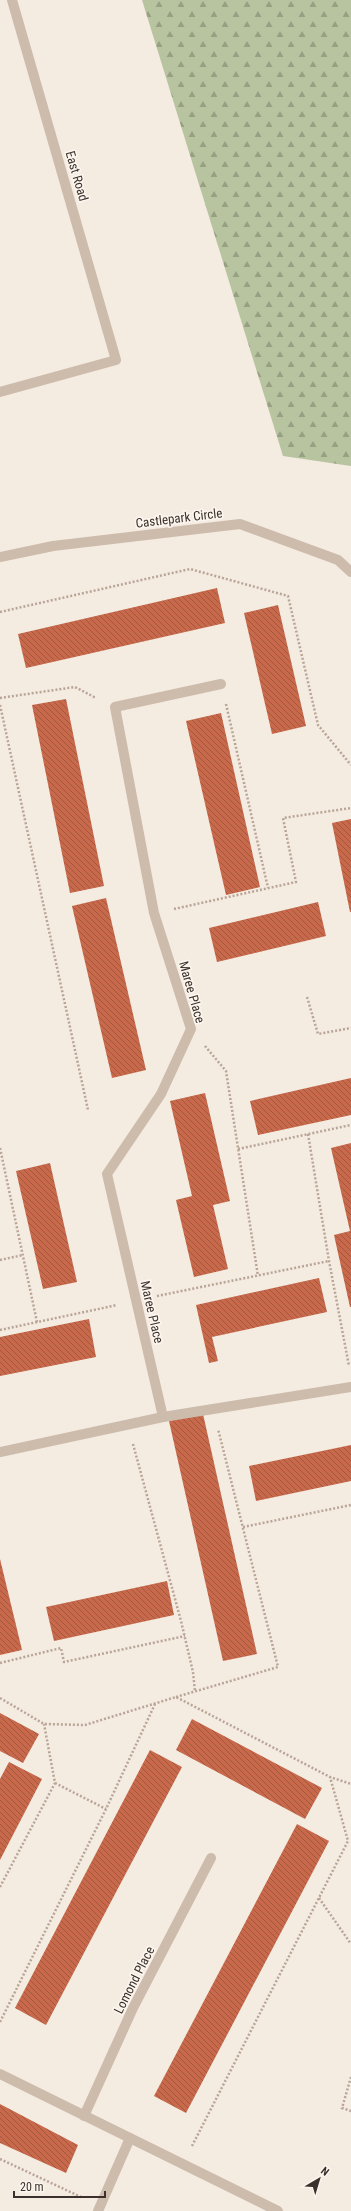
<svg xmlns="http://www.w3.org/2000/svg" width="351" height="2211" font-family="'Roboto Condensed',sans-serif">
<defs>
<pattern id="forest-firs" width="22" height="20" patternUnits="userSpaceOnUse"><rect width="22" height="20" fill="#b8c4a0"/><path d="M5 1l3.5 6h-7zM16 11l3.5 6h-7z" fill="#97a083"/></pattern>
<pattern id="building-back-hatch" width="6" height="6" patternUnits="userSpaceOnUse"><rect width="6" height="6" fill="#c8694b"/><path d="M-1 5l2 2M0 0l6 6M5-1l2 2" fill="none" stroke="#a4573f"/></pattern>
</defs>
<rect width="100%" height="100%" fill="#f4ebe1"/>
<polygon fill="url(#forest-firs)" points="142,0 351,0 351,466 283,456"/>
<g fill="url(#building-back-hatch)">
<polygon points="217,588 225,623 26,668 18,634"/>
<polygon points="278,605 306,726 272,734 244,613"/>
<polygon points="66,699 104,886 70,893 32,705"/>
<polygon points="221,713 260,887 226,895 186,721"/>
<polygon points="351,819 351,912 350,912 332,823"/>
<polygon points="106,898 146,1070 112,1078 72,906"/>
<polygon points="318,902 326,936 217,962 209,928"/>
<polygon points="351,1078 351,1115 258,1135 250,1101"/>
<polygon points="205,1093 230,1201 213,1205 228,1269 194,1277 176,1200 192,1196 170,1101"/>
<polygon points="351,1143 351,1307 350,1307 334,1235 350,1231 331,1148"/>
<polygon points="50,1163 77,1282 43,1289 16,1171"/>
<polygon points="319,1278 327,1312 212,1337 218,1361 209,1363 196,1305"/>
<polygon points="89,1319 96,1357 0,1376 0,1337"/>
<polygon points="203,1414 257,1654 223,1661 169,1421"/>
<polygon points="351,1445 351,1481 256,1501 249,1466"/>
<polygon points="0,1559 22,1650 0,1655"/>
<polygon points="167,1581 174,1615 54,1641 46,1607"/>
<polygon points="0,1713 39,1734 23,1763 0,1751"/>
<polygon points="192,1719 322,1788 305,1819 176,1750"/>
<polygon points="150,1750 182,1767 46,2025 15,2008"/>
<polygon points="9,1762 42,1779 0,1860 0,1779"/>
<polygon points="297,1824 329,1841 186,2113 154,2096"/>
<polygon points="0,2104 78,2145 66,2173 0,2143"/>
</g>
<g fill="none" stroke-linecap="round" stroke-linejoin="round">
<g stroke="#b9a596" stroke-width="2.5" stroke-dasharray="2 2" stroke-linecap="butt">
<polyline points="0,612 190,569 288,596 318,725 351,765"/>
<polyline points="0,698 75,687 96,698"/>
<polyline points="226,704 268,888"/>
<polyline points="0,705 88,1110"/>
<polyline points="174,909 296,882 283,818 351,808"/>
<polyline points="307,997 318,1034 351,1028"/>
<polyline points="205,1046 226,1071 258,1276"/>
<polyline points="308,1134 329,1261 349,1366"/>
<polyline points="0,1148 37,1322"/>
<polyline points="238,1149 351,1125"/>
<polyline points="0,1260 23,1255"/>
<polyline points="157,1296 329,1261"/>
<polyline points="0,1330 117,1305"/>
<polyline points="133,1444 181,1621 193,1672 195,1692"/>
<polyline points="243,1527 351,1505"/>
<polyline points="0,1663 61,1648 64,1662 185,1636"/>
<polyline points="176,1697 278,1667 218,1429"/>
<polyline points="0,1698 44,1724 85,1725 176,1697 330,1777 351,1784"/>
<polyline points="55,1783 106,1809"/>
<polyline points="0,1887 55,1783 44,1724"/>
<polyline points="319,1898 351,1944"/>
<polyline points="0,2022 106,1809 155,1704"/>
<polyline points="351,2077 342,2108 351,2111"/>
<polyline points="192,2146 348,1841 330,1777"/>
<polyline points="0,2159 81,2197"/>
</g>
<g stroke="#cdbbac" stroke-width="10">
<polyline points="0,392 116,360 12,0"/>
<polyline points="0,557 53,546 240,524 338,560 351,572"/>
<polyline points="163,1417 107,1174 161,1094 191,1029 154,913 115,707 221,684"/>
<polyline points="0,1452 163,1417 351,1387"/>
<polyline points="0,2074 278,2211"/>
<polyline points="84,2116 133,2008 211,1858"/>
<polyline points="98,2211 130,2138"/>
</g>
</g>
<g text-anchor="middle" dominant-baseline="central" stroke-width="3.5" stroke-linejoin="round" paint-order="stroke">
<g font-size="13" fill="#3b302b" stroke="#fbf5ee">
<text transform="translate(77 176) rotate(74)">East Road</text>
<text transform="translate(179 518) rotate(-7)">Castlepark Circle</text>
<text transform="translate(192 992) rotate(74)">Maree Place</text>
<text transform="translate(152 1312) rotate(77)">Maree Place</text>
<text transform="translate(134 1980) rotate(-63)">Lomond Place</text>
</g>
</g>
<g transform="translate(319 2179) rotate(38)" stroke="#fbf5ee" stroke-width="3" paint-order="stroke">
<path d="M0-3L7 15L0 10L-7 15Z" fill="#3b302b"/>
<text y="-6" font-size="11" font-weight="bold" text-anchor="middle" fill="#3b302b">N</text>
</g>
<path d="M14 2191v6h91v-6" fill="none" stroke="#3b302b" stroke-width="2"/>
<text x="20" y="2191" font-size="12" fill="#3b302b" stroke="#fbf5ee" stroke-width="3" paint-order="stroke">20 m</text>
</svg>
